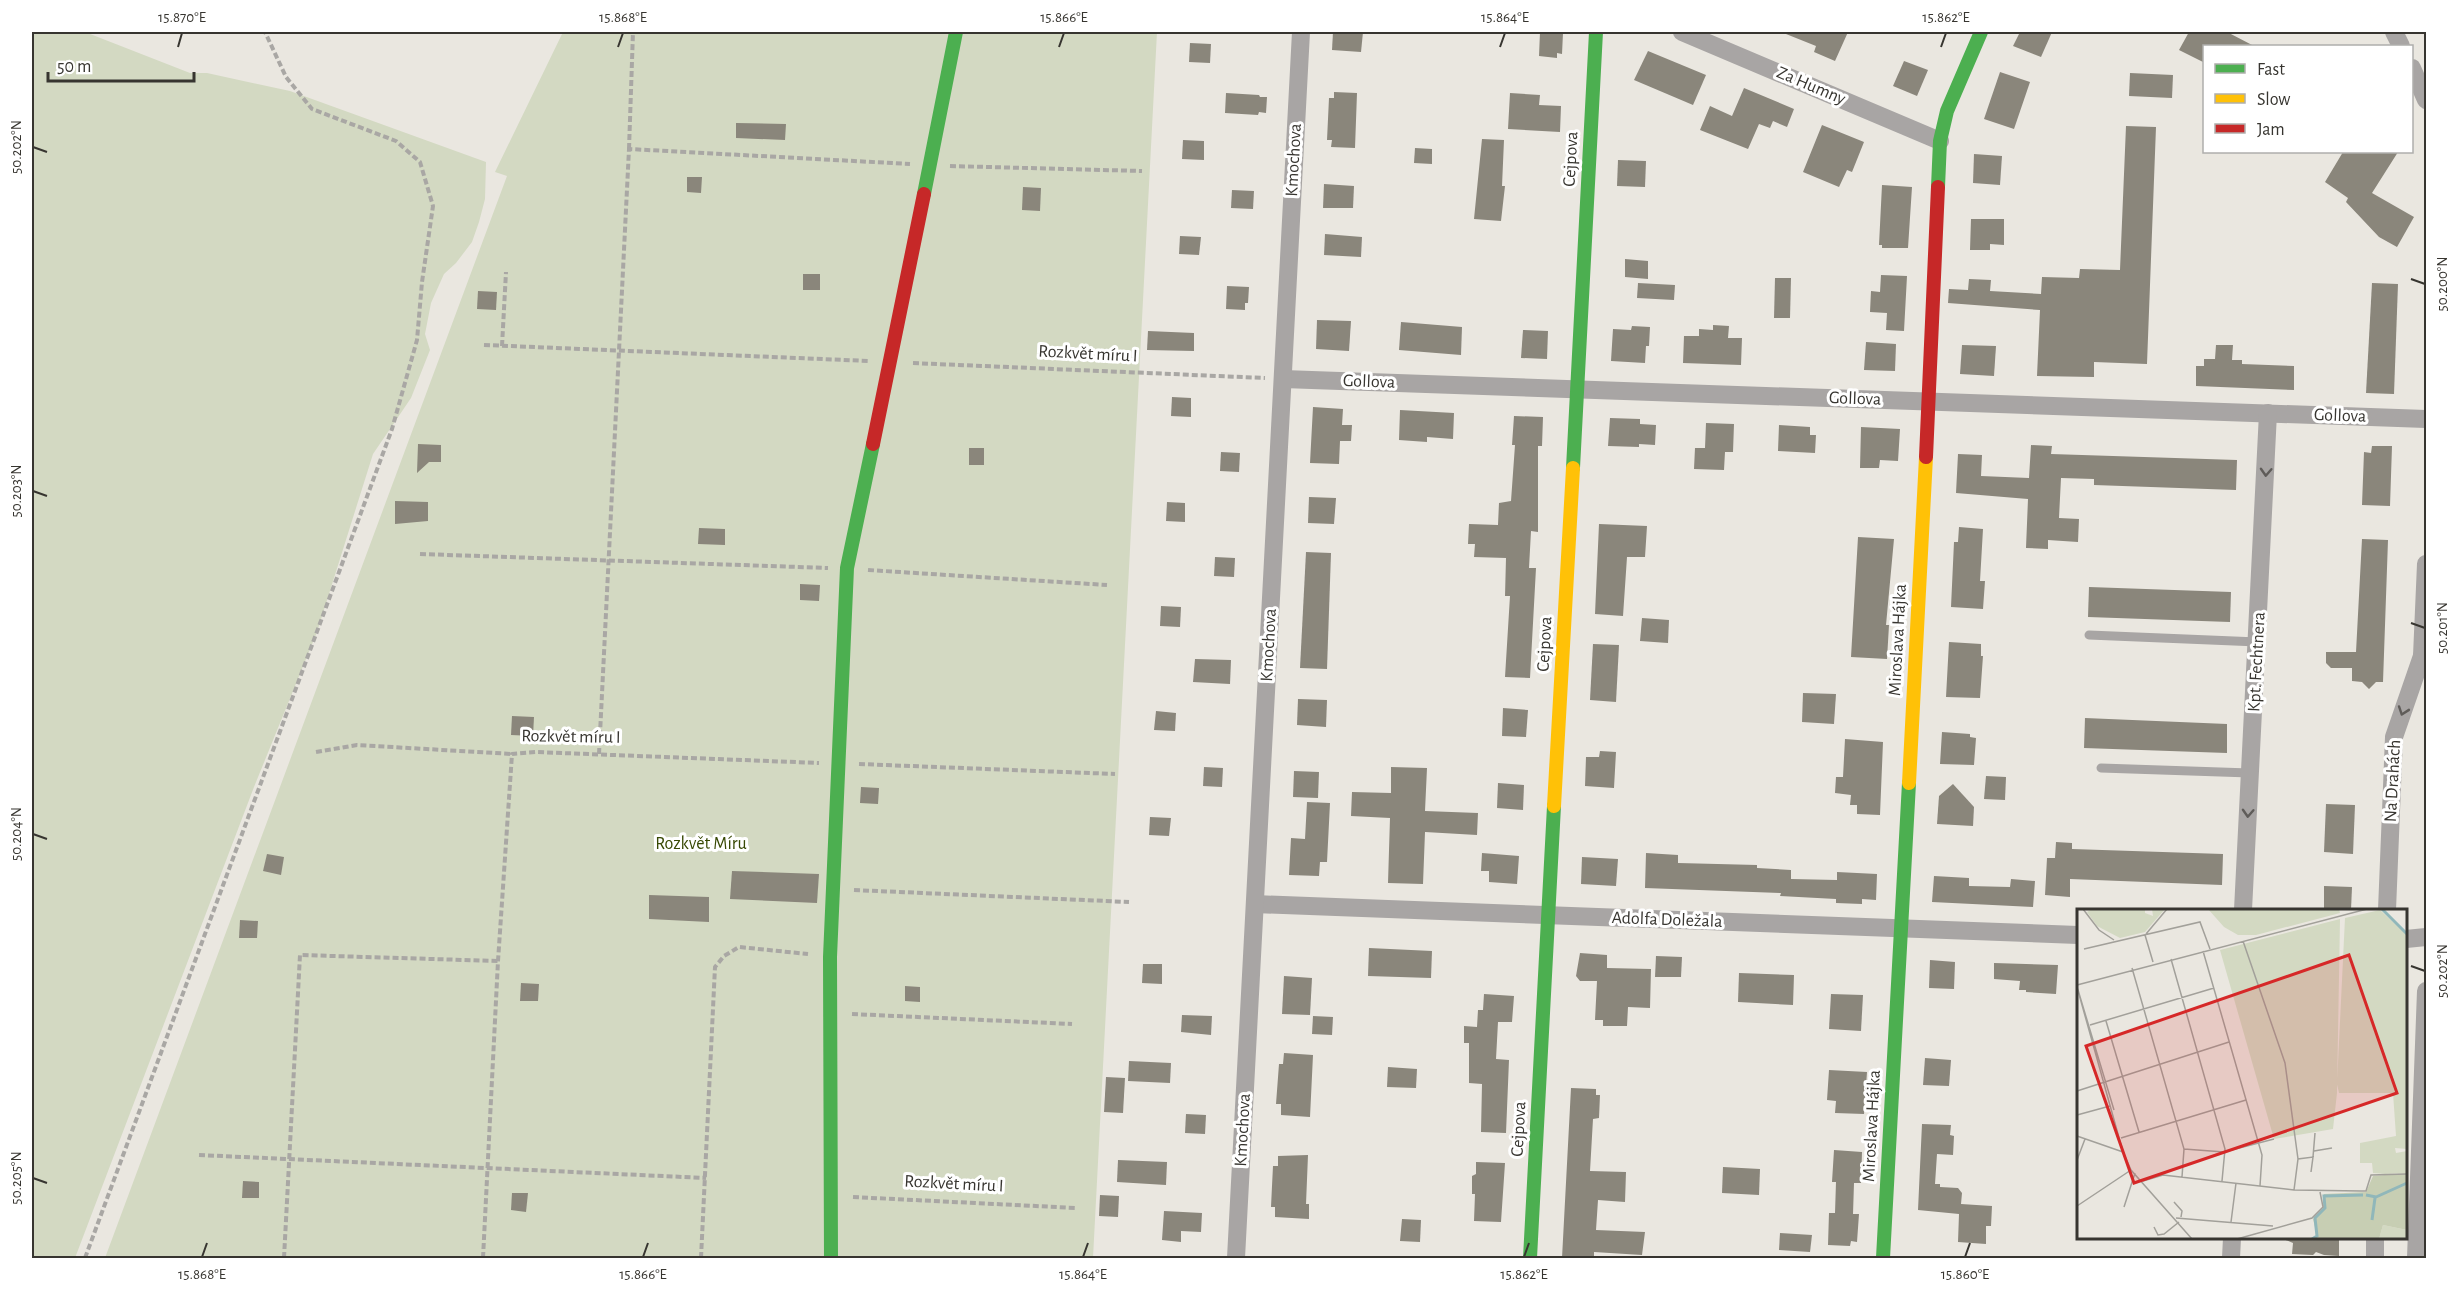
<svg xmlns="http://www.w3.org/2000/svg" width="2458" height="1290" font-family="'Alegreya Sans',sans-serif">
<rect width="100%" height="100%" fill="#eae7e0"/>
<g fill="#d3d9c2">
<polygon points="32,32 85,32 190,73 207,73 290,91 486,162 485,199 479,222 472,242 456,263 444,274 431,303 425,334 430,350 411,398 373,454 317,632 254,787 75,1258 32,1258"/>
<polygon points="563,32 1157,32 1093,1258 105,1258 507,176 495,172"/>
</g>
<g fill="#8a867b">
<polygon points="1333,32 1363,32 1361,52 1332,50"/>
<polygon points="1540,32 1563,33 1562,54 1557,53 1557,58 1539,56"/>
<polygon points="1781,32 1848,32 1835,61 1814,52 1816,46"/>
<polygon points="2020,32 2052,32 2041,57 2013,46"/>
<polygon points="2189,32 2227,32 2254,46 2205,46 2205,63 2179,50"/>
<polygon points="1190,43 1211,44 1210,63 1189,62"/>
<polygon points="1648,51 1706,75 1693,105 1634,80"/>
<polygon points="1904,61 1928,70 1917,96 1893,86"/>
<polygon points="2000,72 2030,82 2014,129 1984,119"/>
<polygon points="2130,73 2173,75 2172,98 2129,96"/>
<polygon points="1744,88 1794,109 1787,127 1773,121 1770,128 1759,124 1748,149 1700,130 1710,106 1732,116"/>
<polygon points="1334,92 1357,93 1355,148 1331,147 1332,140 1327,140 1329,98 1334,98"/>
<polygon points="1226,93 1259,95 1260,97 1267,97 1266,113 1259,112 1258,115 1225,113"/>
<polygon points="1510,93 1540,95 1539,105 1561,106 1560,132 1508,129"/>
<polygon points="736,123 786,124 785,140 736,138"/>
<polygon points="1822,125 1864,142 1852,172 1847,170 1839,187 1803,172"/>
<polygon points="2126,126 2156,127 2147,364 2094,362 2094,377 2037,376 2040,310 1948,303 1949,289 1968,290 1969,279 1991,280 1990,291 2041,294 2042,277 2079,278 2080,269 2120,270"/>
<polygon points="1482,139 1504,140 1502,186 1505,186 1501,221 1474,219"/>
<polygon points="1183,140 1204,141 1204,160 1182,159"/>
<polygon points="1415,148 1432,149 1432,164 1414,163"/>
<polygon points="2343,152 2398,152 2372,193 2414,217 2397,247 2379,237 2346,202 2348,198 2325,182"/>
<polygon points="1974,154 2002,156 2000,185 1973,183"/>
<polygon points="1618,160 1646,161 1645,187 1617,186"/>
<polygon points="687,177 702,177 701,193 687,192"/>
<polygon points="1324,184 1354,186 1353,208 1323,208"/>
<polygon points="1882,185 1912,187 1908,248 1882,248 1882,245 1879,245"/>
<polygon points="1023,187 1041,188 1040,211 1022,210"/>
<polygon points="1232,190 1254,191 1253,209 1231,208"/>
<polygon points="1971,219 2004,219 2004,245 1990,244 1990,250 1970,250"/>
<polygon points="1325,234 1362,237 1361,257 1324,255"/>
<polygon points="1180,236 1201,237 1199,255 1179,254"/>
<polygon points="1625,259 1648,261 1648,279 1625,277"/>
<rect x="803" y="274" width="17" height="16"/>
<polygon points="1881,275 1907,276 1904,331 1886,330 1887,313 1870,312 1871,291 1880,292"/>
<polygon points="1775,278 1791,278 1790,318 1774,318"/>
<polygon points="1638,283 1675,285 1674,300 1637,298"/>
<polygon points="2372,283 2398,284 2394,394 2366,393"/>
<polygon points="1227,286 1249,287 1248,303 1245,303 1245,310 1226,309"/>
<polygon points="478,291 497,292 496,310 477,309"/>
<polygon points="1317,320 1351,321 1349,351 1316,349"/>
<polygon points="1401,322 1462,327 1461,355 1399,350"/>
<polygon points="1713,325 1729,326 1728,338 1742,338 1741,365 1683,363 1684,336 1699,336 1699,329 1713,330"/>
<polygon points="1632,326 1650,327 1649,346 1646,346 1645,363 1611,361 1613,329 1631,330"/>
<polygon points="1523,330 1548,331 1547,359 1521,358"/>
<polygon points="1148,331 1194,333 1194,351 1147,350"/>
<polygon points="1866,342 1896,344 1895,371 1864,370"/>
<polygon points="1962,345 1996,346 1994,376 1960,374"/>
<polygon points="2216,345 2233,345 2232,360 2242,360 2242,364 2294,366 2294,390 2196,386 2196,366 2204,366 2204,359 2215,359"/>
<polygon points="1172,397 1191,398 1191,417 1171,416"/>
<polygon points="1313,407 1343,409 1342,425 1352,425 1351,441 1340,441 1339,464 1310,463"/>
<polygon points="1400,410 1454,413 1453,439 1427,437 1427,442 1399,440"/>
<polygon points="1514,416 1543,417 1542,446 1538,446 1538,532 1531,531 1529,568 1536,568 1530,678 1505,677 1510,596 1505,596 1506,558 1474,557 1475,544 1468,544 1469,524 1498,525 1499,503 1511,501 1515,445 1512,445"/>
<polygon points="1610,418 1640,419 1640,424 1656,425 1655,445 1639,444 1639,447 1608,446"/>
<polygon points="1706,423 1734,424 1733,452 1725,452 1724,470 1694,469 1695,448 1705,448"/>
<polygon points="1779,425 1810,427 1810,435 1816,435 1815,453 1778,451"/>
<polygon points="1861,427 1900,429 1898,461 1880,460 1879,468 1860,468"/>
<polygon points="418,444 441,445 441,462 429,462 417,473"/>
<polygon points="2031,445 2052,446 2051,454 2237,460 2236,490 2094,485 2094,479 2061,478 2059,518 2079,519 2078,542 2048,540 2048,549 2026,548 2028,499 1956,493 1958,454 1982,455 1981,476 2029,478"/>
<polygon points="2372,446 2392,446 2390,506 2362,505 2364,452 2371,453"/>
<rect x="969" y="448" width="15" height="17"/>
<polygon points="1221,452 1240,453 1239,472 1220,471"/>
<polygon points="1309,497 1336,498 1334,524 1308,523"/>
<polygon points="395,501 428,502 428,521 395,524"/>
<polygon points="1167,502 1185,503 1185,522 1166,521"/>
<polygon points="1599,524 1647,526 1645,557 1627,557 1623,616 1595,614"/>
<polygon points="1959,527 1983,529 1980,581 1985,581 1983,609 1951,607 1954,542 1958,542"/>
<polygon points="699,528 725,529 725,545 698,544"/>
<polygon points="1858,537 1894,539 1886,625 1889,625 1887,659 1851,657"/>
<polygon points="2362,539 2388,540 2383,682 2376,682 2369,689 2362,682 2352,681 2352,668 2331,668 2326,663 2326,652 2356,652"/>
<polygon points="1306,552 1331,553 1327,669 1300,668"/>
<polygon points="1215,557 1235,558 1234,577 1214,576"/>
<polygon points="800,584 820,585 819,601 800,600"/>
<polygon points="2089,587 2231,592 2230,622 2088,617"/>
<polygon points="1161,606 1181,607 1180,627 1160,626"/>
<polygon points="1642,618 1669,620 1668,643 1640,641"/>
<polygon points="1949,642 1981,644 1981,656 1983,656 1980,698 1946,697"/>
<polygon points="1593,644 1619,645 1616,702 1590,700"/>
<polygon points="1195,659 1231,660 1230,684 1193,682"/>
<polygon points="1803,693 1836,694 1834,724 1802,722"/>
<polygon points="1298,699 1327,700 1326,727 1297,725"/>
<polygon points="1503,708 1528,710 1526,737 1502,736"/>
<polygon points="1156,711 1176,713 1175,731 1154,730"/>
<polygon points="512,716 534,717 533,736 511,735"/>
<polygon points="2085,718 2227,724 2227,753 2084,748"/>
<polygon points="1942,732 1970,734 1970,737 1976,738 1974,765 1940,764"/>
<polygon points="1845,739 1883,742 1880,815 1857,814 1857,805 1850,805 1851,795 1835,793 1836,777 1843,777"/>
<polygon points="1600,751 1616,752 1614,788 1585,786 1586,757 1599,757"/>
<polygon points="1204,767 1223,768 1222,787 1203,786"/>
<polygon points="1391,767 1427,768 1425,811 1478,813 1477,835 1425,832 1423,884 1388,883 1390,818 1351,816 1352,792 1391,793"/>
<polygon points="1294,771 1319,772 1318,798 1293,797"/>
<polygon points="1986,776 2006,777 2005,800 1984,799"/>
<polygon points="1498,783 1524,785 1523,810 1497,808"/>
<polygon points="1953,784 1974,807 1973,826 1937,824 1939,796"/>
<polygon points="861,787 879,788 878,804 860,803"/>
<polygon points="1307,802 1330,803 1327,862 1320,862 1319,876 1289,875 1291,838 1305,839"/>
<polygon points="2326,804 2355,805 2353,854 2324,852"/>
<polygon points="1150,817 1171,818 1169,836 1149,835"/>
<polygon points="2056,842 2072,843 2072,849 2223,854 2222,885 2070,879 2070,897 2045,895 2047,858 2055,858"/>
<polygon points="1482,853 1519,856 1517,884 1489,882 1489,871 1481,871"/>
<polygon points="1646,853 1678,855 1678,863 1757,865 1757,868 1791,870 1791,879 1837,880 1837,872 1877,874 1876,900 1862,899 1862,904 1836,903 1836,899 1780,896 1781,893 1645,888"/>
<polygon points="267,854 284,857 281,875 263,871"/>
<polygon points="1582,857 1618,859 1616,886 1581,884"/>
<polygon points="732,871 819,874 817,903 730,899"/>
<polygon points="1934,876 1969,878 1969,886 2010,887 2011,879 2035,881 2033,907 1932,902"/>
<polygon points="2324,886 2352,887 2351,910 2324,910"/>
<polygon points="649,895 709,897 709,922 649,919"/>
<polygon points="240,920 258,921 257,938 239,938"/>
<polygon points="1369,948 1432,951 1431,978 1368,976"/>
<polygon points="1580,953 1607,955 1607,968 1651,969 1650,1008 1628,1007 1627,1026 1603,1026 1603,1020 1595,1020 1597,981 1580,981 1576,976"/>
<polygon points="1656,956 1682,957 1681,977 1655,977"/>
<polygon points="1930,960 1955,962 1954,989 1929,988"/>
<polygon points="1994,963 2058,965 2056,994 2026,992 2026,990 2019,990 2020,981 1994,979"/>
<polygon points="1143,964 1162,964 1162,984 1142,983"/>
<polygon points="1739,973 1794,975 1793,1005 1738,1002"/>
<polygon points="1284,976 1312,978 1310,1015 1282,1014"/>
<polygon points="521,983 539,984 538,1001 520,1001"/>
<polygon points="905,986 920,987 920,1002 905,1001"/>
<polygon points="1484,994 1514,996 1512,1022 1498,1022 1496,1059 1509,1060 1506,1133 1481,1132 1482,1084 1469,1083 1469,1043 1464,1043 1464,1026 1477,1027 1478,1010 1483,1010"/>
<polygon points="1831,994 1863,995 1861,1031 1829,1029"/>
<polygon points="1182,1015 1212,1016 1211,1035 1181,1032"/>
<polygon points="1313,1016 1333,1017 1332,1035 1312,1034"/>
<polygon points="1284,1053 1313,1055 1310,1117 1281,1115 1281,1104 1276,1104 1279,1064 1283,1064"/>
<polygon points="1925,1058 1951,1060 1949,1086 1923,1085"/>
<polygon points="1129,1061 1171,1063 1170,1083 1128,1081"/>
<polygon points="1388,1067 1417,1069 1416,1088 1387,1087"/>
<polygon points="1829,1070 1867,1072 1864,1114 1835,1113 1836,1101 1827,1100"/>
<polygon points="1106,1077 1125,1078 1123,1113 1104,1112"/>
<polygon points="1571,1088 1596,1089 1596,1095 1600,1095 1599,1118 1593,1119 1590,1171 1626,1172 1625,1202 1598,1200 1596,1230 1645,1232 1642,1255 1594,1252 1594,1258 1562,1258"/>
<polygon points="1186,1114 1206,1115 1205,1134 1185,1133"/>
<polygon points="1922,1124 1951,1125 1950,1135 1954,1136 1953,1155 1937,1154 1935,1184 1940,1184 1940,1187 1958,1188 1962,1193 1961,1204 1992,1206 1991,1226 1986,1226 1986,1244 1958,1242 1959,1214 1918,1210"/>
<polygon points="1834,1150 1862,1152 1861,1183 1854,1183 1853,1214 1859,1214 1857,1242 1851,1241 1850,1246 1828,1245 1829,1213 1835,1213 1836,1182 1832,1182"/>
<polygon points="1308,1155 1306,1204 1309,1204 1309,1219 1275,1217 1275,1207 1271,1207 1272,1186 1273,1166 1278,1166 1278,1156"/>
<polygon points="1118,1160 1167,1162 1166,1185 1117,1182"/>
<polygon points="1476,1162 1505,1163 1501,1222 1474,1221 1475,1194 1472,1194 1472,1176 1476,1174"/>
<polygon points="1723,1167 1760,1169 1759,1195 1722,1193"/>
<polygon points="243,1181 259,1182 259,1198 242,1198"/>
<polygon points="512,1193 528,1193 526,1212 511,1210"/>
<polygon points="1100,1195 1119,1196 1118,1217 1099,1216"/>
<polygon points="1164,1211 1202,1213 1201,1232 1181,1231 1181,1242 1162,1240"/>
<polygon points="1402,1219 1421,1220 1420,1242 1400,1241"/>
<polygon points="1780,1233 1812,1235 1810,1252 1779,1250"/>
<polygon points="2281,1238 2339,1238 2339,1256 2324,1255 2316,1252 2313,1255 2292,1254 2293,1243"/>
</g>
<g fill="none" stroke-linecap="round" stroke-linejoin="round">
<g stroke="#a9a7a4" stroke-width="4" stroke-dasharray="6 3" stroke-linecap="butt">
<polyline points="629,149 633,32"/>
<polyline points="950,166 1142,171"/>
<polyline points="484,345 870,361"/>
<polyline points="502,346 506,272"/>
<polyline points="913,363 1265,378"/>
<polyline points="420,554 828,568"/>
<polyline points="868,570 1107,585"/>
<polyline points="316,752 357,745 512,754"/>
<polyline points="599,754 629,149 910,164"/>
<polyline points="859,764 1115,774"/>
<polyline points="854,890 1129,902"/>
<polyline points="852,1014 1072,1024"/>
<polyline points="199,1155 706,1178"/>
<polyline points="853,1197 1076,1208"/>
<polyline points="85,1258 392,429 417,340 422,282 433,206 420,162 396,141 312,109 286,77 265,32"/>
<polyline points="284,1258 300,955 498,961"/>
<polyline points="483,1258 498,961 512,754 536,752 819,763"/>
<polyline points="701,1258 715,967 724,956 739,947 808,954"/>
</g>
<g stroke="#a8a5a4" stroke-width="9">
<polyline points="2089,635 2258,642"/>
<polyline points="2101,768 2250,773"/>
</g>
<g stroke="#a8a5a4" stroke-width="18">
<polyline points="1682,32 1940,141"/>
<polyline points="2394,32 2401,46"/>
<polyline points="2412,68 2426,100"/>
<polyline points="1283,379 2426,419"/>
<polyline points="2424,667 2422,656 2426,564"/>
<polyline points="1255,904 2078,935"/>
<polyline points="2243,910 2268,413"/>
<polyline points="2387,910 2394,737 2422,656"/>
<polyline points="2406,939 2426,937"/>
<polyline points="1236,1258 1301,32"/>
<polyline points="2231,1258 2232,1238"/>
<polyline points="2375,1258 2375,1238"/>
<polyline points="2416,1258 2426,991"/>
</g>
<g stroke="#4caf50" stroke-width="14">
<polyline points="1938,187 1940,141 1947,111 1981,32"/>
<polyline points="924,194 956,32"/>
<polyline points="1573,468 1596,32"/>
<polyline points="831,1258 830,957 847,568 873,444"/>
<polyline points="1530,1258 1554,806"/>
<polyline points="1883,1258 1909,783"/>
</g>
<g stroke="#ffc107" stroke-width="14">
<polyline points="1909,783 1926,457"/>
<polyline points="1554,806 1573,468"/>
</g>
<g stroke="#c62828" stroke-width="14">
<polyline points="873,444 924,194"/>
<polyline points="1926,457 1938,187"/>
</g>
</g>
<defs><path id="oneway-chevron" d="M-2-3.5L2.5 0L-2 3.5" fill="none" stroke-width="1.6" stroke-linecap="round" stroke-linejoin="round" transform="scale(1.5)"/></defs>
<g stroke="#5f5c59">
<use href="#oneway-chevron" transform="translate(2266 472) rotate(93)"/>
<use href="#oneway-chevron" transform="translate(2403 711) rotate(109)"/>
<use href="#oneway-chevron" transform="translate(2248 813) rotate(93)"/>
</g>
<path fill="none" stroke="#373530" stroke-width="2" d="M178 47 182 33M618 47 623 33M1059 47 1064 33M1500 47 1505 33M1941 47 1946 33M33 147 47 152M2411 279 2425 284M33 491 47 496M2411 623 2425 628M33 834 47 839M2411 966 2425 971M33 1178 47 1183M202 1257 207 1243M643 1257 648 1243M1083 1257 1088 1243M1524 1257 1529 1243M1965 1257 1970 1243"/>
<g text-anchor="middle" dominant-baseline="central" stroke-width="6" stroke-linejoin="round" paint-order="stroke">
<g font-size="18" fill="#373530" stroke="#fff">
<text transform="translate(1811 86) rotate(23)">Za Humny</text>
<text transform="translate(1571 159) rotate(-87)">Cejpova</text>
<text transform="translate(1294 160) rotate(-87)">Kmochova</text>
<text transform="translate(1088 354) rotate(3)">Rozkvět míru I</text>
<text transform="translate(1369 382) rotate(2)">Gollova</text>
<text transform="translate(1855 399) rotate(2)">Gollova</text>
<text transform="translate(2340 416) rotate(2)">Gollova</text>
<text transform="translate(1898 640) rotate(-87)">Miroslava Hájka</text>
<text transform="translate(1545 644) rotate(-87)">Cejpova</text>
<text transform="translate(1269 645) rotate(-87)">Kmochova</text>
<text transform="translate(2257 662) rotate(-87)">Kpt. Fechtnera</text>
<text transform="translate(571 737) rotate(1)">Rozkvět míru I</text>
<text transform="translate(2393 781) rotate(-87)">Na Drahách</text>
<text transform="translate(1667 920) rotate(2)">Adolfa Doležala</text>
<text transform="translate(1872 1126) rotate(-87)">Miroslava Hájka</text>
<text transform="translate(1519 1129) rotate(-87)">Cejpova</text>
<text transform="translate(1243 1130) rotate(-87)">Kmochova</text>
<text transform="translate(954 1184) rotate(3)">Rozkvět míru I</text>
</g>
<g font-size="18" fill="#374803" stroke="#fff">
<text x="701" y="844">Rozkvět Míru</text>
</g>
</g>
<g transform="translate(2077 909)">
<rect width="330" height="330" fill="#eae7e0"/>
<path d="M15 0H68V4L76 7 75 0H88L68 23 43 29 20 17 10 3ZM131 0H262L263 4 179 26H161L147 18ZM303 1 330 26V240L318 239 319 244 330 242V264L308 265 296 264 295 254H283V234L319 227 316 184H262L260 175 268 9ZM263 10 260 184 256 220 197 230 143 41ZM306 316 330 321V330H302Z" fill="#d3d9c2"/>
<path d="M330 264V321L306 316 302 330H234L240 326 236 310 246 301 247 285 289 283 296 267Z" fill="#c7ceb3"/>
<path fill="none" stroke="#90b7ba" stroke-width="3" d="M305 0 330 25M289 286 299 288 330 274M295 311 298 289M235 330 240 327 238 309 248 299 247 287 286 286"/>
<path fill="none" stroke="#a2a09a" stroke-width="1.5" d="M6 0 22 21 37 31M69 25 90 0M68 26 76 53M166 32 208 154 221 250M7 40 123 13 133 40M126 42 185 246 183 277M94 50 148 240 145 272M55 59 107 240 105 268M0 76 290 0M0 78 46 243M1 81 37 201M29 112 62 223M13 116 137 79M0 182 152 133M0 206 33 197M0 227 46 243M44 229 169 191M107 240 147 243 197 230M237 242 255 239M46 243 54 261 115 330M236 248 238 224M0 251 8 230M66 272 86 266 217 281 284 282H289L294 266 330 265M217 281 221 250 236 248 234 263M97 293 105 302 104 308M0 297 54 261M47 298 58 264M99 309 196 317M154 313 159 274M77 318 81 326 87 325 102 313M160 330 235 309 246 298 243 283"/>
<path fill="#d62828" fill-opacity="0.15" stroke="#d62828" stroke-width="3" d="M272 46 320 184 57 274 9 137Z"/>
<rect width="330" height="330" fill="none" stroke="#373530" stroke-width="3"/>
</g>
<rect width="2458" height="1290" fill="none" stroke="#ffffff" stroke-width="66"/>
<rect x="2203" y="45" width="210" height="108" fill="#ffffff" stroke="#afaeac" stroke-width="1.5"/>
<rect x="2215" y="64" width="30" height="9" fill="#4caf50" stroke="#afaeac" stroke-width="1.5"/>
<text x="2257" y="75" font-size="18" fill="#373530">Fast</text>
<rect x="2215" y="94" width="30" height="9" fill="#ffc107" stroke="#afaeac" stroke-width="1.5"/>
<text x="2257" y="105" font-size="18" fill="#373530">Slow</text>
<rect x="2215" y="124" width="30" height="9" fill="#c62828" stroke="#afaeac" stroke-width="1.5"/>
<text x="2257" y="135" font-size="18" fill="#373530">Jam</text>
<path d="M48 72v9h146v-9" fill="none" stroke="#373530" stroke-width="3"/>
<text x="57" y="72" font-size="18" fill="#373530" stroke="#ffffff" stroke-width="4.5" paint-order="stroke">50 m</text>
<rect x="33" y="33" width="2392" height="1224" fill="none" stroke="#373530" stroke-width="2"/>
<g font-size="15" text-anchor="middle" fill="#373530">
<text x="182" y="22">15.870°E</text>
<text x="623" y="22">15.868°E</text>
<text x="1064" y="22">15.866°E</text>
<text x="1505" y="22">15.864°E</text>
<text x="1946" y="22">15.862°E</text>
<text transform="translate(16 147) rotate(-90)" y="5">50.202°N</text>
<text transform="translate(2442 284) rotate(-90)" y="5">50.200°N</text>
<text transform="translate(16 491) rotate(-90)" y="5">50.203°N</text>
<text transform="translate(2442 628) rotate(-90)" y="5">50.201°N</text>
<text transform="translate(16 834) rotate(-90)" y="5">50.204°N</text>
<text transform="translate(2442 971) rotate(-90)" y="5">50.202°N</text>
<text transform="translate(16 1178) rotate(-90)" y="5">50.205°N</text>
<text x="202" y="1279">15.868°E</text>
<text x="643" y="1279">15.866°E</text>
<text x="1083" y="1279">15.864°E</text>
<text x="1524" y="1279">15.862°E</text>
<text x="1965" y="1279">15.860°E</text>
</g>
</svg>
